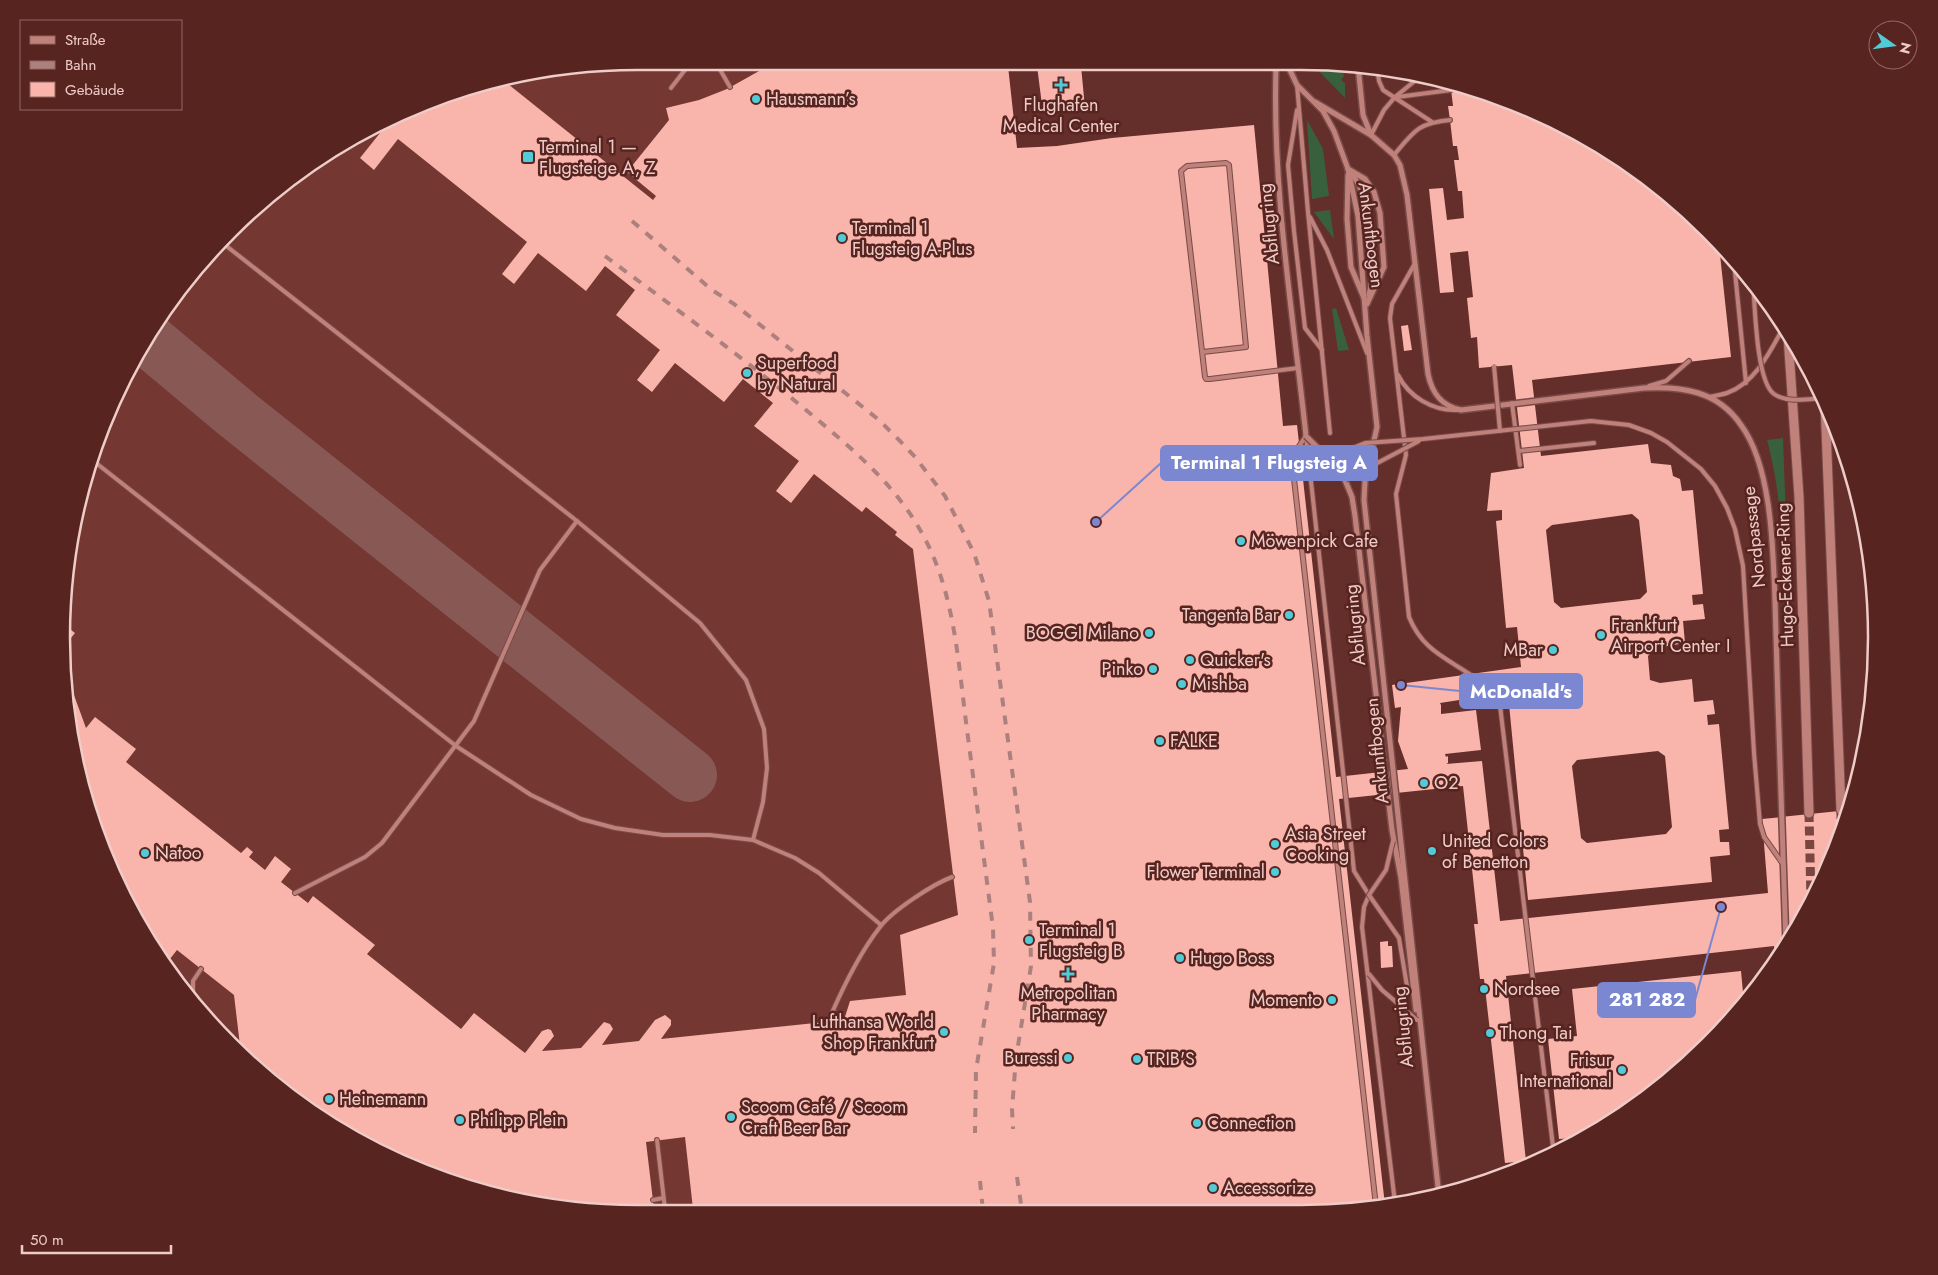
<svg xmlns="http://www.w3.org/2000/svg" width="1938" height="1275" font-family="Jost,sans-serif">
<rect width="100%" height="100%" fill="#642e2a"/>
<polygon fill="#743732" points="562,66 1007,66 1017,148 1057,146 1112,138 1254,125 1283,426 1297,425 1337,786 1338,1213 563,1209 417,1170 318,1117 258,1071 204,1017 139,926 81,786 63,675 62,600 92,452 138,350 180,287 230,230 317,159 453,92"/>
<g fill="#39603c">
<polygon points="1314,66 1341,66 1344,76 1341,80 1345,83 1345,98"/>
<polygon points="1307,120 1323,149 1329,196 1312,199"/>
<polygon points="1330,210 1334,239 1314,212"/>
<polygon points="1336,308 1349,350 1338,351 1332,309"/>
<path d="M1783 438 1787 547H1783C1780 508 1777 478 1767 440Z"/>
</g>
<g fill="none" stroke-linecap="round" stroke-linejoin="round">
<polyline stroke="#885854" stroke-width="54" points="146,338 238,415 690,775"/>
</g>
<g fill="#f9b4ac" fill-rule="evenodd">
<path d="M768 66H1008L1017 148 1057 146 1112 138 1254 125 1283 426 1297 425 1336 777 1408 769 1398 741 1401 707 1395 708 1392 685 1521 667 1517 627 1506 628 1496 521 1502 520V510L1487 511 1491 473 1524 468 1512 365 1479 368 1477 337 1471 338 1467 298 1473 297 1468 251 1450 253 1454 292 1440 293 1429 189 1443 188 1447 220 1464 218 1462 191H1458L1454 160H1459L1457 146H1453L1450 120 1448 106H1453L1450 81 1555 121 1680 204 1719 245 1731 357 1532 380 1541 456 1648 444 1651 463 1671 465 1673 476 1680 479 1682 491 1693 490 1703 594 1692 595 1693 605 1703 604 1705 619 1683 621 1685 643 1656 648 1648 656 1650 680 1660 683 1692 679 1694 702 1713 700 1715 714 1707 715 1708 725 1719 724 1729 829 1719 830 1720 842H1729L1730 855 1710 857 1712 882 1528 900 1509 704 1524 703 1523 690 1440 703 1441 705V714L1476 710 1481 750 1445 754 1446 757 1448 756V763L1446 764 1482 761 1500 921 1768 893 1762 819 1849 810 1846 822 1800 925 1775 960 1774 946 1506 976 1526 1161 1505 1163 1484 979H1480L1474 924H1478L1463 786 1339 799 1385 1205 1338 1213 693 1209 685 1137 646 1142 654 1209H563L417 1170 318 1117 258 1071 241 1054 234 995 177 950 166 964 139 926 81 786 63 675V665L86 728 95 717 136 749 126 762 241 853 247 847 253 852 249 857 265 870 275 856 291 869 281 882 308 903 313 896 375 945 367 954 461 1029 474 1013 525 1053 542 1031 548 1029 551 1030 554 1036 542 1051 581 1048 604 1022 610 1024 613 1029 602 1045 639 1041 655 1020 665 1015 671 1020V1025L661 1039 844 1020 850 1001 906 995 900 935 958 915 913 549 895 535 897 532 866 507 862 512 814 474 791 503 776 491 799 461 754 426 773 403 743 379 724 402 675 363 652 392 637 380 660 350 616 315 635 290 605 266 586 291 538 253 514 284 502 274 527 242 398 139 374 170 360 158 384 128 382 126 453 92 503 80 653 200 656 196 627 172 669 120 666 108 699 100 727 89ZM1632 514 1639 520 1647 592 1640 599 1561 608 1554 602 1546 530 1552 525ZM1658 751 1665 756 1672 827 1666 834 1587 843 1581 838 1572 766 1577 760Z"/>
<polygon points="1037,66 1081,66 1085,108 1060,111 1059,103 1042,105"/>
<polygon points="1408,325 1412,350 1404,351 1401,326"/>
<polygon points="62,623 75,633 62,649"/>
<polygon points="1388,941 1388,946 1392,946 1393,967 1381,968 1380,942"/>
<polygon points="1741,971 1744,1003 1734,1017 1652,1094 1575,1142 1574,1138 1559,1139 1548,1039 1577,1036 1572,989"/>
</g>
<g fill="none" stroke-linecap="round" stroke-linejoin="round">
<g stroke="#794642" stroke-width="9" stroke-dasharray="9 4.5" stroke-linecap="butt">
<polyline points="1841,810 1841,833"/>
<polyline points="1809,813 1811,900"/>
</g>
<defs>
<g id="service">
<polyline points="718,66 730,87"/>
<polyline points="1377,67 1379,81 1383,90 1432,122"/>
<polyline points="1390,69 1402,74 1409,73"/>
<polyline points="1297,85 1308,212 1330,433"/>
<polyline points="671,88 688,66"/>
<polyline points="1397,97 1451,90"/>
<polyline points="1297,110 1288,165 1294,231 1305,328 1322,350"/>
<polyline points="1371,135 1384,110 1395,97 1422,75"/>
<path d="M1394 155C1414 131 1418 123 1450 120"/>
<polyline points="1310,217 1327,250 1367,353"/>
<polyline points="220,241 577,521 700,623 746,680 764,729 767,768 763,802 753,840"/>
<polyline points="1734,262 1746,383"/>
<path d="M1414 265 1392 304 1390 318 1406 455 1396 494 1409 617C1422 649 1444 657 1471 675 1481 681 1490 690 1499 697L1554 1155"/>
<polyline points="1203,352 1246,347 1229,165 1226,163 1187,166 1181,171 1205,377 1206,379 1210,379 1298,368"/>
<path d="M1398 375C1409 397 1433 411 1457 410"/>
<polyline points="1649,386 1666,381 1689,361"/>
<path d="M1708 397C1714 396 1721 395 1727 393 1755 383 1770 352 1783 328"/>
<polyline points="1512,403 1520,465"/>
<polyline points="1306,436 1295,452 1292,461 1376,1206"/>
<polyline points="1306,436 1354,871 1369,895 1364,907 1362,927 1395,1203"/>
<polyline points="1519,451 1594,443"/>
<polyline points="91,459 456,746 531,795 581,819 615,828 663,835 710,835 753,840 795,858 819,873 881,925"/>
<polyline points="1754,753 1760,824 1764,837 1783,864"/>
<polyline points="295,893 365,857 382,843 474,721 540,570 577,521"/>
<polyline points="1399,938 1407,986 1414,995"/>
<polyline points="193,1002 193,981 201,969"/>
<path d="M828 1022C842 989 858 955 880 927 892 911 933 884 952 877"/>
<polyline points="657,1140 665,1209"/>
<polyline points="653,1200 663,1198"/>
</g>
<g id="minor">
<path d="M1276 66C1272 190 1293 313 1306 436"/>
<polyline points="1288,66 1297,85 1323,111 1334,131 1348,169 1358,216 1367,336 1377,427 1365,481 1364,500 1439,1196"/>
<polyline points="1358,66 1363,115 1371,135"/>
<path d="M1315 102 1371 135 1394 155 1400 165 1407 195 1428 374C1432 393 1441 406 1461 410L1644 388C1682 386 1718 391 1741 425 1772 467 1773 550 1775 601 1776 635 1777 669 1778 703 1781 783 1783 864 1786 944"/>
<polyline points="1348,169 1365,179 1374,192 1380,213 1384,267 1367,304"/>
<path d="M1351 173C1373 199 1377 263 1369 295"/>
<polyline points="1348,175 1347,219 1351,267 1364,298"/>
<polyline points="1345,480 1352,497 1355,516 1392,830 1401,878 1416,1010"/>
</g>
<g id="tertiary">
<polyline points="1788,336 1799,497 1809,813"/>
<polyline points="1825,403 1841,810"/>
</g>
</defs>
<use href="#service" stroke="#784b49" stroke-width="6"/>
<use href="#minor" stroke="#784b49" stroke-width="8"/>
<use href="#tertiary" stroke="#784b49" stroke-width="11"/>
<use href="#service" stroke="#bf817a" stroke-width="4"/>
<use href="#minor" stroke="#bf817a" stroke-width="5"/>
<use href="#tertiary" stroke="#bf817a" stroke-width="9"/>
<g stroke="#ac817d" stroke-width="4" stroke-dasharray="9 9" stroke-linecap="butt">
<polyline points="632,221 712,290 734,304 879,420 901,442 915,457 945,496 974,553 989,601 1030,902 1031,966 1016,1058 1012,1109 1013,1129"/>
<path d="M605 256C672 306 741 356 806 410 851 448 896 484 924 537 954 593 958 659 966 722 975 791 984 859 993 928L994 963 976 1070 975 1133"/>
<polyline points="1017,1177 1022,1211"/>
<polyline points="980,1181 983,1211"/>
</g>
<defs>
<g id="service-bridge">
<path d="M1753 282C1755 305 1756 381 1774 394 1787 403 1808 399 1823 398"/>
<polyline points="1494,366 1500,431"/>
<polyline points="1331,461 1350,449 1365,443 1423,439 1591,421 1629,425 1651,433 1667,442 1701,469 1715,486 1727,508 1735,529 1743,566 1754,753"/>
<polyline points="1345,480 1419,441"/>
<polyline points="1393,841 1386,870 1369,895 1399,938"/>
<polyline points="1369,974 1382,990 1417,1020"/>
</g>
<polyline id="minor-bridge" points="1306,436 1331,461 1345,480"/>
</defs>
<use href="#service-bridge" stroke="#784b49" stroke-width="6" stroke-linecap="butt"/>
<use href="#minor-bridge" stroke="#784b49" stroke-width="8" stroke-linecap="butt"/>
<use href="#service-bridge" stroke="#bf817a" stroke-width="4"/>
<use href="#minor-bridge" stroke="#bf817a" stroke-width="5"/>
</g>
<g fill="#52cbd9" stroke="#582420" stroke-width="2">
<path d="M1058.5 77.5h5v5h5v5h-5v5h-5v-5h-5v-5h5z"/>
<circle cx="756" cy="99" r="5"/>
<rect x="522" y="151" width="12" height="12" rx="2.5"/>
<circle cx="842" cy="238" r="5"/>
<circle cx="747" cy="373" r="5"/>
<circle cx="1241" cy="541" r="5"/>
<circle cx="1289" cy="615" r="5"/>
<circle cx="1149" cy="633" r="5"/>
<circle cx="1601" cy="635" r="5"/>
<circle cx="1553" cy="650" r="5"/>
<circle cx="1190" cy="660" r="5"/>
<circle cx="1153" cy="669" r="5"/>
<circle cx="1182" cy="684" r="5"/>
<circle cx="1160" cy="741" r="5"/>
<circle cx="1424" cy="783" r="5"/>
<circle cx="1275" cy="844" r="5"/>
<circle cx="1432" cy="851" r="5"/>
<circle cx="145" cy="853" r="5"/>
<circle cx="1275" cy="872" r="5"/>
<circle cx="1029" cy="940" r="5"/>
<circle cx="1180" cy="958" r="5"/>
<path d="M1065.5 966.5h5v5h5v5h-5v5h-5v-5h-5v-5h5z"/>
<circle cx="1484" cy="989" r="5"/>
<circle cx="1332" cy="1000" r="5"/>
<circle cx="944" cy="1032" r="5"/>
<circle cx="1490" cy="1033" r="5"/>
<circle cx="1068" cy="1058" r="5"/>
<circle cx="1137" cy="1059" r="5"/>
<circle cx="1622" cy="1070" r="5"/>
<circle cx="329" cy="1099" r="5"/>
<circle cx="731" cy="1117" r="5"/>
<circle cx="460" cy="1120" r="5"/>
<circle cx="1197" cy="1123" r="5"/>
<circle cx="1213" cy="1188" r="5"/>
</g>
<g text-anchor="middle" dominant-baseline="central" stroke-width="5" stroke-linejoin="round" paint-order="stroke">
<g font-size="18" fill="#eeccc8" stroke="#582420" text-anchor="start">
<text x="766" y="99">Hausmann’s</text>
<text x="1061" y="105" text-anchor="middle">Flughafen<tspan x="1061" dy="21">Medical Center</tspan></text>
<text x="539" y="147">Terminal 1 —<tspan x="539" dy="21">Flugsteige A, Z</tspan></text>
<text x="852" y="228">Terminal 1<tspan x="852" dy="21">Flugsteig A-Plus</tspan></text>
<text x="757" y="363">Superfood<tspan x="757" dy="21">by Natural</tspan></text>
<text x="1251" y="541">Möwenpick Cafe</text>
<text x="1279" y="615" text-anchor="end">Tangenta Bar</text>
<text x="1611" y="625">Frankfurt<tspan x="1611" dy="21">Airport Center I</tspan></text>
<text x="1139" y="633" text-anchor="end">BOGGI Milano</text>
<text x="1543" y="650" text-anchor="end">MBar</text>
<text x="1200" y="660">Quicker's</text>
<text x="1143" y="669" text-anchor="end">Pinko</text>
<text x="1192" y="684">Mishba</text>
<text x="1170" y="741">FALKE</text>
<text x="1434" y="783">O2</text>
<text x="1285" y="834">Asia Street<tspan x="1285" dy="21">Cooking</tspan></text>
<text x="1442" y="841">United Colors<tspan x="1442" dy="21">of Benetton</tspan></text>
<text x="155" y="853">Natoo</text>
<text x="1265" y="872" text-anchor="end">Flower Terminal</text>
<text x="1039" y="930">Terminal 1<tspan x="1039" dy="21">Flugsteig B</tspan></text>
<text x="1190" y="958">Hugo Boss</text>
<text x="1494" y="989">Nordsee</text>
<text x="1068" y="993" text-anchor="middle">Metropolitan<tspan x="1068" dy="21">Pharmacy</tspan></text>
<text x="1322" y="1000" text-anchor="end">Momento</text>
<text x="934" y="1022" text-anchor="end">Lufthansa World<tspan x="934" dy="21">Shop Frankfurt</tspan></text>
<text x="1500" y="1033">Thong Tai</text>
<text x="1058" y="1058" text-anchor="end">Buressi</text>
<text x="1147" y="1059">TRIB'S</text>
<text x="1612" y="1060" text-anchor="end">Frisur<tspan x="1612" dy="21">International</tspan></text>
<text x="339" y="1099">Heinemann</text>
<text x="741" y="1107">Scoom Café / Scoom<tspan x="741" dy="21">Craft Beer Bar</tspan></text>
<text x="470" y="1120">Philipp Plein</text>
<text x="1207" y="1123">Connection</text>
<text x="1223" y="1188">Accessorize</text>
</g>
<g font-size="18" fill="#eeccc8" stroke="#582420">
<text transform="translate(1269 224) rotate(-96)">Abflugring</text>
<text transform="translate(1371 235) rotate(83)">Ankunftbogen</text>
<text transform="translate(1754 537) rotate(-96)">Nordpassage</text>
<text transform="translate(1785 575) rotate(-92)">Hugo-Eckener-Ring</text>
<text transform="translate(1355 625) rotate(-96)">Abflugring</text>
<text transform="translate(1377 751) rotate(-96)">Ankunftbogen</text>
<text transform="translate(1403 1027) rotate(-96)">Abflugring</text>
</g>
</g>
<path d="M0 0H1938V1275H0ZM637 70H1301A567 567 0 0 1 1868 637V638A567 567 0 0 1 1301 1205H637A567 567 0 0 1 70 638V637A567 567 0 0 1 637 70Z" fill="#582420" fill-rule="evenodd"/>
<path fill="none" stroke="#eeccc8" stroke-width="2.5" d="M637 70H1301A567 567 0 0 1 1868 637V638A567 567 0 0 1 1301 1205H637A567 567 0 0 1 70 638V637A567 567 0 0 1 637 70Z"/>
<path fill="none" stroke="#7b87d1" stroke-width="2" d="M1096 522L1161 463M1401 685L1460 691M1721 907L1695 1000"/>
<g fill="#7b87d1" stroke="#582420" stroke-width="2">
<circle cx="1096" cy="522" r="5"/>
<circle cx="1401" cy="685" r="5"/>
<circle cx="1721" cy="907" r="5"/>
</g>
<g fill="#7b87d1" stroke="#7b87d1" stroke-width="2">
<rect x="1161" y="446" width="216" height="34" rx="5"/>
<rect x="1460" y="674" width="122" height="34" rx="5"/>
<rect x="1598" y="983" width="97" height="34" rx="5"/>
</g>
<g font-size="19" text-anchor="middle" font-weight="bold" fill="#fff">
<text x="1269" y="469">Terminal 1 Flugsteig A</text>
<text x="1521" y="698">McDonald's</text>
<text x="1647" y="1006">281 282</text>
</g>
<rect x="20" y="20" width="162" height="90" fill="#582420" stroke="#946763"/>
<rect x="30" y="36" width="25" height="8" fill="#bf817a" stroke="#946763"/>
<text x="65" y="45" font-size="15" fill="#eeccc8">Straße</text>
<rect x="30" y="61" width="25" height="8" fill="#ac817d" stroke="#946763"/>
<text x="65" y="70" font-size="15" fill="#eeccc8">Bahn</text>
<rect x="30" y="82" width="25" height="15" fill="#f9b4ac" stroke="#946763"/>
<text x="65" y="95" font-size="15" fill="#eeccc8">Gebäude</text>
<g transform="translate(1893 45) rotate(104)"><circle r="24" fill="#582420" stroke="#946763"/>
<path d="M0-4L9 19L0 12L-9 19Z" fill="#52cbd9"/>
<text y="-8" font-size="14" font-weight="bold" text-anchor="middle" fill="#eeccc8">N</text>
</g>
<path d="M22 1245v8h149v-8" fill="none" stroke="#eeccc8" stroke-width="2.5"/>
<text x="30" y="1245" font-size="15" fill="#eeccc8" stroke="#582420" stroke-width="4" paint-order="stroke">50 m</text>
</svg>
